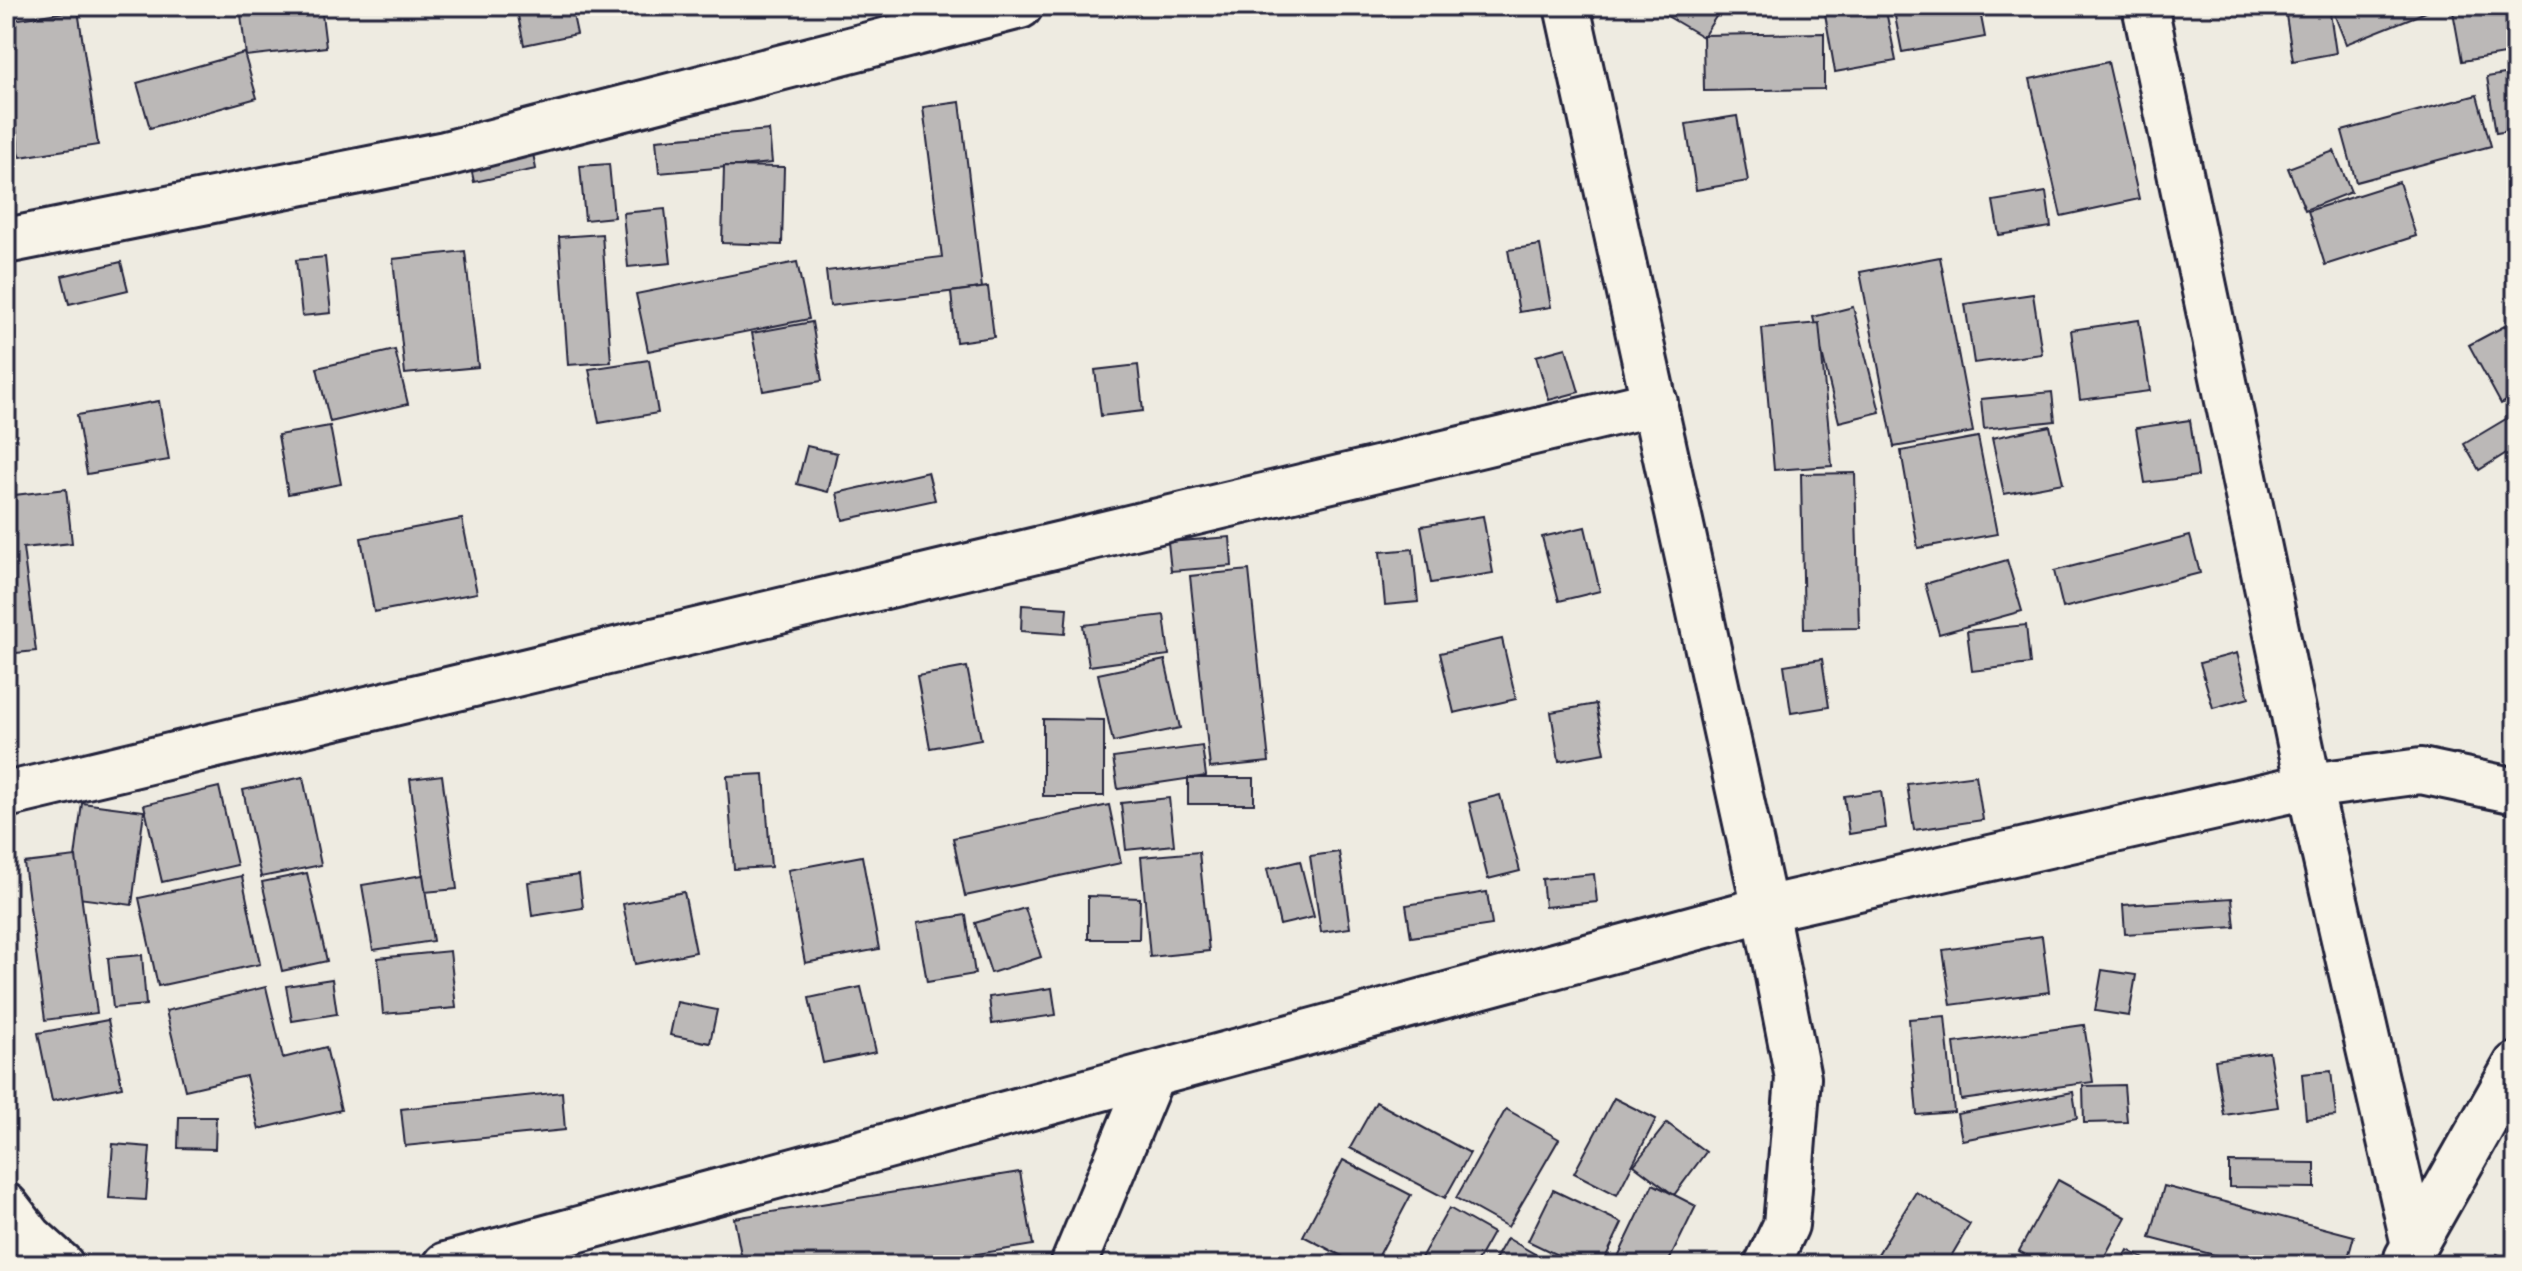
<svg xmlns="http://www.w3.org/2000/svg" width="2522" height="1271" font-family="Dekko,sans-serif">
<rect width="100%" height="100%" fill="#eeebe1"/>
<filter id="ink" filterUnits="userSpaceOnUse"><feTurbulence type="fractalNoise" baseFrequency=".0125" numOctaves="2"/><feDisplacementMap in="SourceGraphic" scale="16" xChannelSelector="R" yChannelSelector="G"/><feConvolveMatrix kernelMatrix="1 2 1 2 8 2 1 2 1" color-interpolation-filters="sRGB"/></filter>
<g filter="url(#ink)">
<g fill="#bbb8b7" stroke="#22223b" stroke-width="2">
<polygon points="240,6 321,6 326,47 246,56"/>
<polygon points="516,6 571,6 577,34 524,45"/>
<polygon points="1657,6 1707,6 1719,12 1703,37 1655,9"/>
<polygon points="1866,6 1885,6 1896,61 1835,72 1825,14"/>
<polygon points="1893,6 1979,6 1985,37 1902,52"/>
<polygon points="2304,6 2329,6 2336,53 2293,61 2285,9"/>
<polygon points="2331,6 2441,6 2346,44"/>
<polygon points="2452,6 2516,6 2516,52 2462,61"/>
<polygon points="78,10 98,145 20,157 6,56 6,21"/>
<polygon points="1824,33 1824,89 1704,91 1703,35"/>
<polygon points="244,53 257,98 150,128 137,83"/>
<polygon points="2108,62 2139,199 2061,216 2030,79"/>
<polygon points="2516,72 2516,130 2496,133 2487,77"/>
<polygon points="2477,95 2491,146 2356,182 2342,131"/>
<polygon points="960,102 982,288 830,306 826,271 942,257 923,107"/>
<polygon points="1737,116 1748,181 1696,190 1686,124"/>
<polygon points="6,120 14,155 6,157"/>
<polygon points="769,130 772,163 659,173 656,140"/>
<polygon points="529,133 536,169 474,182 466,145"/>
<polygon points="2334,151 2351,192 2305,210 2288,168"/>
<polygon points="609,164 614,217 585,220 580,166"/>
<polygon points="724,166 784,167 782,245 722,243"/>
<polygon points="2399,182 2416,236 2325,265 2308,211"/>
<polygon points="2046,192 2051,227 1999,235 1993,201"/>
<polygon points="665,209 671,263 628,267 623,213"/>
<polygon points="602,234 611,362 568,365 559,237"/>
<polygon points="1540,245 1551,307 1519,312 1508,250"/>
<polygon points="465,251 478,367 405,374 393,259"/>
<polygon points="325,257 331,313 302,316 296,260"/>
<polygon points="1940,257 1973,432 1894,447 1860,272"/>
<polygon points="121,262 128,290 69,304 62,276"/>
<polygon points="797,262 809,319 648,351 636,294"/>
<polygon points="988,287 994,337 956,342 951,292"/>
<polygon points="2033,294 2042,354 1974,363 1965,304"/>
<polygon points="1853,307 1880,412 1839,422 1813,317"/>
<polygon points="2139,320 2150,391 2080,400 2071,330"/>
<polygon points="2516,320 2516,396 2501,404 2469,345"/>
<polygon points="812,322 822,381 763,391 752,333"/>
<polygon points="1819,323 1832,466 1774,470 1762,328"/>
<polygon points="1566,348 1579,392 1549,400 1536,356"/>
<polygon points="395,350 408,404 330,422 317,368"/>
<polygon points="649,360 658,413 599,423 589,369"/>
<polygon points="1138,365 1143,411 1101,416 1095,370"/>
<polygon points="2052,392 2055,421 1984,429 1981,399"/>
<polygon points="159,401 169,460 87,474 77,415"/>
<polygon points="2516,413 2516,447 2479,470 2464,444"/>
<polygon points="2190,420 2198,476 2145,483 2136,428"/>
<polygon points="330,426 341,484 288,494 278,435"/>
<polygon points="2050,426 2063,483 2004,494 1992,438"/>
<polygon points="1978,437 1997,534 1918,548 1901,451"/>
<polygon points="807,446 837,453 828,492 797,484"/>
<polygon points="928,472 935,500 843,520 837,493"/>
<polygon points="1855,473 1859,628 1804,629 1801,474"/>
<polygon points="66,489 72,543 23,548 36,651 6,654 6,496"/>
<polygon points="1483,516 1493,573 1431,583 1421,526"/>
<polygon points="462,519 477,593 374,612 361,538"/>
<polygon points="1585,527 1600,591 1559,601 1542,537"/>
<polygon points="2190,536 2200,573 2063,608 2054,571"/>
<polygon points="1230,537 1232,566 1171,571 1168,542"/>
<polygon points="1413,549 1418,602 1385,605 1380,552"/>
<polygon points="2007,560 2022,611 1939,634 1925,584"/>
<polygon points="1249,570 1269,762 1210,768 1190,576"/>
<polygon points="1022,605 1067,608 1065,634 1021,631"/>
<polygon points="1164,615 1169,655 1089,666 1083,625"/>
<polygon points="2026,625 2030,664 1972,671 1967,631"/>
<polygon points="1502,639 1516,699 1454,713 1440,653"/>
<polygon points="2237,653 2249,698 2213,708 2200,663"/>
<polygon points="1822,659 1829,707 1791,713 1784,665"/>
<polygon points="1165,660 1180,728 1113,742 1098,674"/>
<polygon points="967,667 981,739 930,748 917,676"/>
<polygon points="1596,704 1605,753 1559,761 1551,712"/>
<polygon points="1043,719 1104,720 1104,796 1043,796"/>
<polygon points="1202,746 1206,776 1118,789 1113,758"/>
<polygon points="764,774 771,867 734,869 727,776"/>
<polygon points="442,775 457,889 425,892 410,779"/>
<polygon points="1976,775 1983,820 1914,830 1907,784"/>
<polygon points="303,777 321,865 261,877 243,790"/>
<rect x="1188" y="778" width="66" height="26"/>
<polygon points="219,787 237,865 162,882 144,805"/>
<polygon points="1881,791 1886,828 1849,834 1844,796"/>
<polygon points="1500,795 1520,871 1488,879 1469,803"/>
<polygon points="1169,798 1174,845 1126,850 1121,803"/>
<polygon points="82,803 144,811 132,905 70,897"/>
<polygon points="1109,805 1121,863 965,896 953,838"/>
<polygon points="1199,852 1209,951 1150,957 1141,857"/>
<polygon points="1339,852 1350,928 1321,932 1310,856"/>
<polygon points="862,856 879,949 805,963 788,870"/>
<polygon points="76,857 97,1013 45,1020 24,863"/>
<polygon points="1300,861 1314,917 1280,925 1267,869"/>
<polygon points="307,873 327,961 282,971 262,882"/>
<polygon points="1594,874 1597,902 1545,907 1542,879"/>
<polygon points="423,875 433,941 373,950 362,885"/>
<polygon points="579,875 583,908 532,916 528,882"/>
<polygon points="242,876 260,964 158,986 139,898"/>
<polygon points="684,892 696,952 635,964 623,904"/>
<polygon points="1487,892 1492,925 1411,937 1406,905"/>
<polygon points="1088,896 1140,898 1139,939 1088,939"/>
<polygon points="2232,898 2235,927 2125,934 2123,905"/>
<polygon points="1025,908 1041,957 991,973 975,923"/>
<polygon points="966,915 975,974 927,982 917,923"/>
<polygon points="2042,936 2049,992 1951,1005 1943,950"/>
<polygon points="450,951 456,1008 383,1014 378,958"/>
<polygon points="142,955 146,1005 113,1008 108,958"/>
<polygon points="2102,970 2136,975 2129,1016 2095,1011"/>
<polygon points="332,979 337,1014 292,1021 286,986"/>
<polygon points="266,987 283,1058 326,1047 341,1110 259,1129 246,1076 185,1090 166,1011"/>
<polygon points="861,987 876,1052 823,1063 809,998"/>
<polygon points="1052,988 1056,1015 992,1024 989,997"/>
<polygon points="677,1002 717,1010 710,1043 670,1035"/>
<polygon points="1945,1016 1954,1112 1917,1115 1909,1019"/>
<polygon points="108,1020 122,1087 52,1101 38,1033"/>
<polygon points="2084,1025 2093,1082 1961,1100 1954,1043"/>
<polygon points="2269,1052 2278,1107 2224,1115 2215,1060"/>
<polygon points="2331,1071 2336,1116 2306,1119 2302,1074"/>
<polygon points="2124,1085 2127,1122 2084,1123 2083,1086"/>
<polygon points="562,1092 565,1130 405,1146 401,1109"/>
<polygon points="2073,1092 2077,1118 1962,1140 1957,1114"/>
<polygon points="1614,1098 1656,1119 1617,1195 1574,1173"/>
<polygon points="1376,1102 1470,1153 1445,1198 1350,1148"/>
<polygon points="1506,1109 1559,1139 1508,1227 1456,1198"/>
<polygon points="179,1117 216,1117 215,1149 178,1148"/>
<polygon points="1667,1123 1706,1152 1674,1195 1634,1165"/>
<polygon points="113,1144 150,1147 146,1200 109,1198"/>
<polygon points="1343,1160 1411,1195 1374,1265 1359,1265 1303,1236"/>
<polygon points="2229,1162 2315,1163 2315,1188 2229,1187"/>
<polygon points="1020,1172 1033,1245 908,1265 743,1265 734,1218"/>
<polygon points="2058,1180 2126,1217 2100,1265 2044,1265 2019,1251"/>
<polygon points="1653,1184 1696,1206 1667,1265 1614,1265"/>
<polygon points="2164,1186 2354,1236 2346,1265 2252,1265 2150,1238"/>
<polygon points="1553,1190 1622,1223 1602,1265 1578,1265 1528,1241"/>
<polygon points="1916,1192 1970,1224 1946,1265 1897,1265 1878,1254"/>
<polygon points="1449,1208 1493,1233 1475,1265 1417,1265"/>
<polygon points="1507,1238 1554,1265 1492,1265"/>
<polygon points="2128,1250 2155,1265 2120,1265"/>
<polygon points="2497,1254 2516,1263 2516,1265 2492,1265"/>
</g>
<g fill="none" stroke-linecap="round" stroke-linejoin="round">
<defs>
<g id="street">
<polyline points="1567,6 1765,909 1798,1078 1786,1225 1767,1265"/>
<polyline points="2145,6 2309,786 2414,1245"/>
<polyline points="6,241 445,154 1020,6"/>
<polyline points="6,795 1655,403"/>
<polyline points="6,1206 30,1237 61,1265"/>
<polyline points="2407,1258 2516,1065"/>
<polyline points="446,1265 1765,909 2309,786 2421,771 2516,791"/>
<polyline points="1073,1265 1152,1075"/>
</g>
</defs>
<use href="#street" stroke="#22223b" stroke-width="50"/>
<use href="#street" stroke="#f7f3e8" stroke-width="44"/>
</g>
</g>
<rect width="2522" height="1271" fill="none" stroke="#f7f3e8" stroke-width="32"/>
<rect x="16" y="16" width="2490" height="1239" fill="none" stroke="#22223b" stroke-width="3" filter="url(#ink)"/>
</svg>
